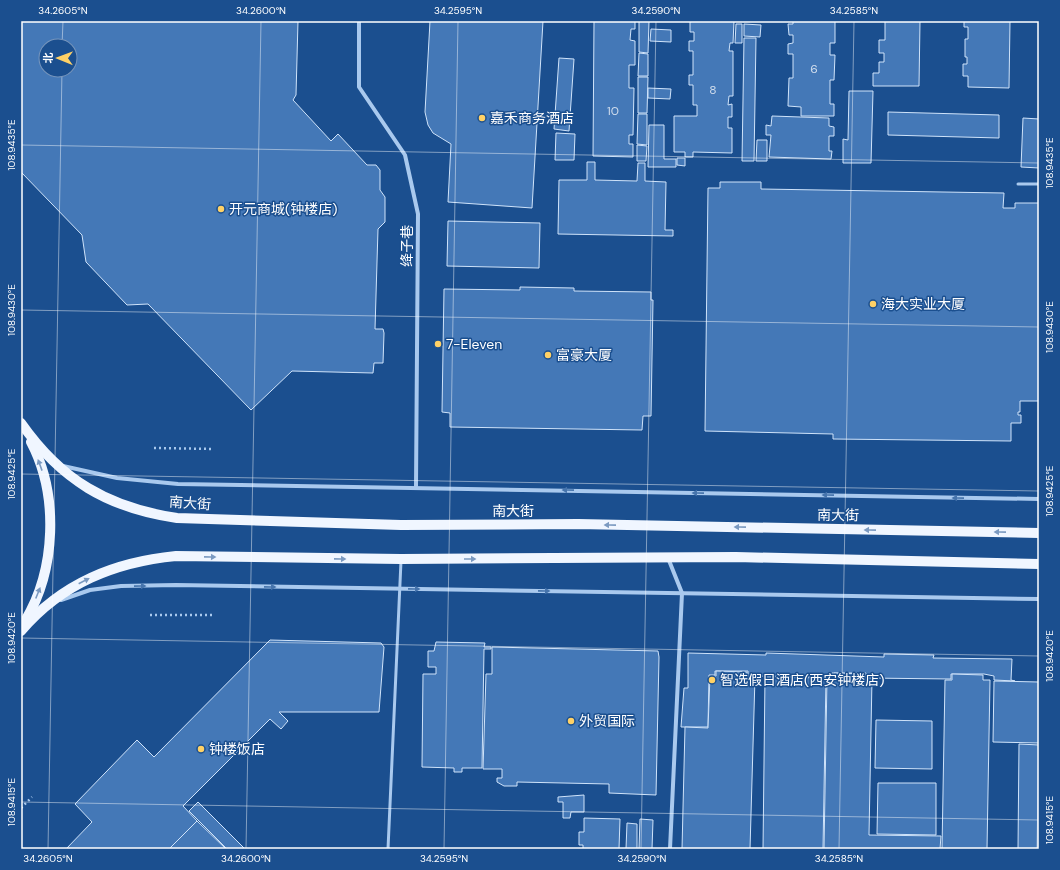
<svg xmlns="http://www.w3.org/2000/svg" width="1060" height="870" font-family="'DM Sans','Noto Sans SC',sans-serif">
<rect width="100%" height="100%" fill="#1b4f8f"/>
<g fill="#4478b7" stroke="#cfe3fa" fill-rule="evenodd">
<path d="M21 21H298L296 95 293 100 331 141 338 134 367 165H376L380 170V190L385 197V222L378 229 375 329H383L384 333 383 363H374L373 373 292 371 251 410 148 304 127 305 86 262 82 235 21 172ZM46 46H70V70H46Z"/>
<polygon points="430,21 543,21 532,208 448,202 451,144 433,133 428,125 425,112"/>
<polygon points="594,21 635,21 635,29 631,29 630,40 635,41 635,65 629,65 629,88 634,88 633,135 629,135 629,144 633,144 633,157 593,156"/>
<polygon points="639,21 649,21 648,53 639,52"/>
<polygon points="694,21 734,21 733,43 730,43 729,51 733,51 733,96 729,96 728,105 732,104 732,117 728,117 728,128 732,128 732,153 693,152 693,157 685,157 685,152 674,152 674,116 697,116 697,105 693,105 693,85 689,85 689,75 693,75 693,51 689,51 689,41 694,41 694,32 690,32 690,22"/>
<polygon points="793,21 835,21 835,43 830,43 830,55 835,55 834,80 830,80 830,104 834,104 834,116 801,116 801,107 788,106 789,78 793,78 793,54 788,54 788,44 793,43 793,35 789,35 788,24 793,24"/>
<polygon points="885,21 920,21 919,86 873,86 873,73 879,73 879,62 884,62 884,53 879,53 879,40 885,40"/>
<polygon points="964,21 1010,21 1009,88 968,87 968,76 963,76 963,64 967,64 967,57 965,57 965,39 968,39 968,27 964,27"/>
<polygon points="736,24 742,24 742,43 735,43"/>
<polygon points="744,24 761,25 760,37 744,36"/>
<polygon points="651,29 671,30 671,42 650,41"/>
<polygon points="744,38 756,38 754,161 742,161"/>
<polygon points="639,53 648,54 648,76 638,76"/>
<polygon points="559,58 574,59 569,131 554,129"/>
<polygon points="638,77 648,77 647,113 638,113"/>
<polygon points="648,88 671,89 670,99 648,98"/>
<polygon points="849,91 873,91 871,163 843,163 843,139 848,140"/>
<polygon points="888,112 999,115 999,138 888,135"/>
<polygon points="638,114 647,114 647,145 637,144"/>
<polygon points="772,116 829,118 829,126 834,127 834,136 829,136 829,151 832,151 831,159 769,157 771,135 766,135 766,125 771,126"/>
<polygon points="1023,118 1039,119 1039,168 1021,167"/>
<polygon points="649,125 664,125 664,159 676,159 676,167 648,167"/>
<polygon points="556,133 575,134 574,160 555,160"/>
<polygon points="757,140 767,140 767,161 756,161"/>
<polygon points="637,145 647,146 646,161 637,161"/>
<polygon points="677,158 685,158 685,166 677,165"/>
<polygon points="587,162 595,162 595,180 637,181 638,163 645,163 645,181 666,182 665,230 673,230 673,236 558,234 559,180 587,180"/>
<polygon points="720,182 761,182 761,189 1004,193 1003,208 1015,208 1015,203 1039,203 1039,401 1020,401 1020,412 1018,412 1018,415 1021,415 1021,423 1011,423 1011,441 833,439 833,434 705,431 708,188 720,188"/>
<polygon points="448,221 540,223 539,268 447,266"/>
<polygon points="520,287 574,288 574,291 651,292 651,300 653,300 651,416 643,416 642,430 450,427 450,413 442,412 444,289 520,290"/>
<polygon points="270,640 381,643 384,647 379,712 279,712 288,721 281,729 270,719 183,806 197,821 169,849 66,849 92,822 75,804 137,740 154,757"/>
<polygon points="436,642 485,643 484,647 491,647 491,649 484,649 482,768 462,768 462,772 454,772 454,768 422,767 423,674 436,674 436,667 428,667 428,651 434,651"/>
<polygon points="492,647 658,651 659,657 656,795 609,793 609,784 517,782 517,786 504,786 497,782 497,778 502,778 502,769 483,769 486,674 492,674"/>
<polygon points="688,653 766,655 766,653 884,657 884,654 934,655 933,658 1012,659 1011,680 1015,681 994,680 994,676 984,674 951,674 951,679 866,678 866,673 832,673 832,677 748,676 748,671 715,671 715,675 709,675 708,727 681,727 684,688 688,688"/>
<polygon points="716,671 747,672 747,676 755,677 750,849 682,849 685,727 708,728 710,676 716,676"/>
<polygon points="834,673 865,674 865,678 872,678 869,835 941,836 940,849 824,849 827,678 833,678"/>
<polygon points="952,674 983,675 983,680 990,680 987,849 942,849 945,680 952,680"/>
<polygon points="765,677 826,678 823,849 763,849"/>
<polygon points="994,681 1039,682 1039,743 993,742"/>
<polygon points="876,720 932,721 932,769 875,768"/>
<polygon points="1019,744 1039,745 1039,849 1018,849"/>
<polygon points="878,783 936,783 936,835 877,834"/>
<polygon points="584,795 584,812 571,812 570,818 563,818 563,802 558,802 558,797"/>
<polygon points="198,802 245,849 227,849 189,811"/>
<polygon points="584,818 620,819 619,849 583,849 583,845 579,845 579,832 584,832"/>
<polygon points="640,819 653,820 652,849 639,849"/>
<polygon points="197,821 226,849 169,849"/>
<polygon points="627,823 637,824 637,849 626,849"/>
</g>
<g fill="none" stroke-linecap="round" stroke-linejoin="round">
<g stroke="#a9c9ee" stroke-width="2.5" stroke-dasharray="2 3" stroke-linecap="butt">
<polyline points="154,448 214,449"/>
<polyline points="150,615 212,615"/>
<polyline points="21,808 32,797"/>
</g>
<g stroke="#a9c9ee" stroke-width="3">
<polyline points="1018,184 1039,184"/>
<polyline points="388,849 401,561"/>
</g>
<g stroke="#a9c9ee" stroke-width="4">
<polyline points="359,21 359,87 405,155 418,214 416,487"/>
<polyline points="63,466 117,478 178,484 1039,499"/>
<polyline points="668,558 682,593 670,849"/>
<polyline points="61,600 90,590 121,586 176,585 1039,599"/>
</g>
<g stroke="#f0f6ff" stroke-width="10">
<path d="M21 423C61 480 108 508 177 518L401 525 578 524 1039 533"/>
<path d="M25 621C56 570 59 495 31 442"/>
<path d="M21 631C62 583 115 562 176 556L401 559 736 557 1039 564"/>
</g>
</g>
<defs><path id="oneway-solid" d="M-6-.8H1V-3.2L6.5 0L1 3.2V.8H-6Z"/></defs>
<g fill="#7b9ac1">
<use href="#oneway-solid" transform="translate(40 465) rotate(-110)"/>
<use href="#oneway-solid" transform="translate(610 525) rotate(-179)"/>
<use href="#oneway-solid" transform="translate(740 527) rotate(-179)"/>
<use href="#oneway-solid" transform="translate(870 530) rotate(-179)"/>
<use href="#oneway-solid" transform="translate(1000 532) rotate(-179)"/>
<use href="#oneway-solid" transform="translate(210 557) rotate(1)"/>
<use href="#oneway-solid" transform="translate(340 559) rotate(1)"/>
<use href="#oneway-solid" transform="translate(470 559)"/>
<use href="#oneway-solid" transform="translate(84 581) rotate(-27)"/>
<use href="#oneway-solid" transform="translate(38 593) rotate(-68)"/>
</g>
<g fill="#4674ac">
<use href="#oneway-solid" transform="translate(568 490) rotate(-179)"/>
<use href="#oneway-solid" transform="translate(698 493) rotate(-179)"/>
<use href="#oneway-solid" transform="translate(828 495) rotate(-179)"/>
<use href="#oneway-solid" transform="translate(958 498) rotate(-179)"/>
<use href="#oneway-solid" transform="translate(140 586) rotate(-1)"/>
<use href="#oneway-solid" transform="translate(270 587) rotate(1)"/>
<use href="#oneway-solid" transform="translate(414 589) rotate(1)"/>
<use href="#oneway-solid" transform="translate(544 591) rotate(1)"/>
</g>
<path fill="none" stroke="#fff" stroke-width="1" stroke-opacity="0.45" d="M62 46 63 21M21 145 1039 163M21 310 1039 327M21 474 1039 491M21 638 1039 656M21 802 1039 820M48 849 62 70M246 849 261 21M444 849 458 21M641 849 656 21M839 849 854 21M1037 849 1039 729"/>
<g fill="#ffd166" stroke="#1b4f8f" stroke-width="1.5">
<circle cx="482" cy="118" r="4"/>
<circle cx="221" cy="209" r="4"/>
<circle cx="873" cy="304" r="4"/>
<circle cx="438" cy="344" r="4"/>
<circle cx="548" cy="355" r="4"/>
<circle cx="712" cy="680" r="4"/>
<circle cx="571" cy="721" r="4"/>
<circle cx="201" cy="749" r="4"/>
</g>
<g text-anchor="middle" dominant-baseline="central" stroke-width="3" stroke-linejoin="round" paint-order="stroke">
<g font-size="12" fill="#d0dded">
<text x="814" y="69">6</text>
<text x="713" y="90">8</text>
<text x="613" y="111">10</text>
</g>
<g font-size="14" fill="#fff" stroke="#1b4f8f" text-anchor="start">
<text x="490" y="118">嘉禾商务酒店</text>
<text x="229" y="209">开元商城(钟楼店)</text>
<text x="881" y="304">海大实业大厦</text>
<text x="446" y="344">7-Eleven</text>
<text x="556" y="355">富豪大厦</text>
<text x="720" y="680">智选假日酒店(西安钟楼店)</text>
<text x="579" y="721">外贸国际</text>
<text x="209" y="749">钟楼饭店</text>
</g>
<g font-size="14" fill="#fff" stroke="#1b4f8f">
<text transform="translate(407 246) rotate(-90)">绛子巷</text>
<text transform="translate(190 503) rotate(4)">南大街</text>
<text x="513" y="511">南大街</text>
<text transform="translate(838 515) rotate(1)">南大街</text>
</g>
</g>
<rect width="1060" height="870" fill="none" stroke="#1b4f8f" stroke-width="44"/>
<g transform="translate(58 58) rotate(271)"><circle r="19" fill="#1b4f8f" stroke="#7695bc"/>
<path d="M0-3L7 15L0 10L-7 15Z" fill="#ffd166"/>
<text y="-6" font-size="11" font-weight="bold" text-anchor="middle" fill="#ffffff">北</text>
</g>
<rect x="22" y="22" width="1016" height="826" fill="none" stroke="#fff" stroke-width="1.5"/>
<g font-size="10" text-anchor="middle" fill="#fff">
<text x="63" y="14">34.2605°N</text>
<text x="261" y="14">34.2600°N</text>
<text x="458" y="14">34.2595°N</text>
<text x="656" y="14">34.2590°N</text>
<text x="854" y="14">34.2585°N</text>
<text transform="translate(11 145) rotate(-90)" y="4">108.9435°E</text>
<text transform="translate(1049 163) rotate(-90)" y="4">108.9435°E</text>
<text transform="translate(11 310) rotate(-90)" y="4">108.9430°E</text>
<text transform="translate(1049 327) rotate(-90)" y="4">108.9430°E</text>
<text transform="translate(11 474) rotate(-90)" y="4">108.9425°E</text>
<text transform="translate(1049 491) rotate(-90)" y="4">108.9425°E</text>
<text transform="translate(11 638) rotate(-90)" y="4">108.9420°E</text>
<text transform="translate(1049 656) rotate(-90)" y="4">108.9420°E</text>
<text transform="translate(11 802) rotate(-90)" y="4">108.9415°E</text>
<text transform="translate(1049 820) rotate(-90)" y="4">108.9415°E</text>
<text x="48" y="862">34.2605°N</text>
<text x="246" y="862">34.2600°N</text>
<text x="444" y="862">34.2595°N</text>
<text x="642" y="862">34.2590°N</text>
<text x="839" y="862">34.2585°N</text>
</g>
</svg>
